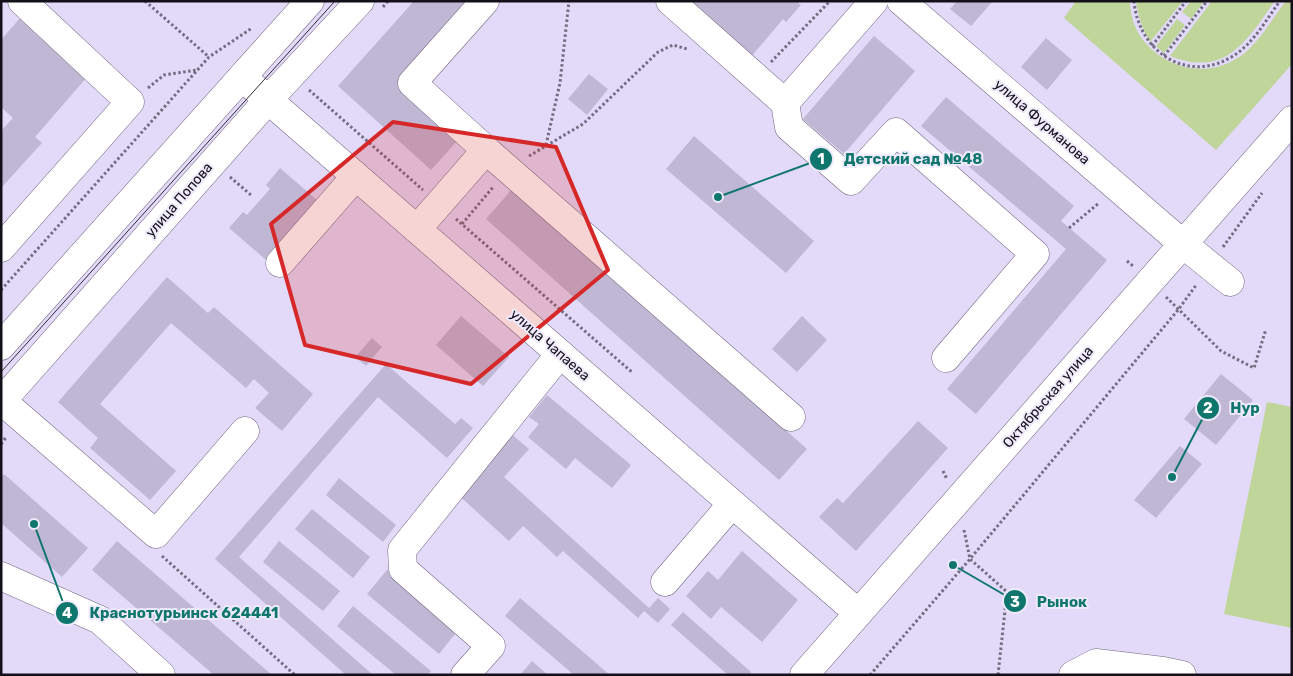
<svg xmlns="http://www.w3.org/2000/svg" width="1293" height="676" font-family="Rubik,sans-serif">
<rect width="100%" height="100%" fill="#e2daf8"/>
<g fill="#bfd599">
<path d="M1076 1H1130C1130 54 1192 86 1236 59 1257 47 1271 20 1286 1H1292V64L1216 150 1064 18Z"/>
<path d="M1136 1H1183L1150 42C1142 28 1138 17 1136 1Z"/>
<polygon points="1191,1 1204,1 1191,19 1182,12"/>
<path d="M1212 1H1275C1246 41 1226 78 1170 56Z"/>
<polygon points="1177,19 1185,25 1164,53 1156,46"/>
<polygon points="1267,402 1292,407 1292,628 1224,614"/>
</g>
<g fill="#bfb7d4">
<polygon points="414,1 472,1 398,84 459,139 431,170 338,86"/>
<polygon points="687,1 799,1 798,3 801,5 786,22 783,19 751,57"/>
<polygon points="957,1 991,1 992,2 971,26 950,9"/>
<polygon points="27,10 94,69 35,137 42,143 1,188 1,131 13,118 1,107 1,40"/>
<polygon points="874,36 915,71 844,154 803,119"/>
<polygon points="1046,38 1072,60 1047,90 1021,67"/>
<polygon points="589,74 608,89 587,115 568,99"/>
<polygon points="946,97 1074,206 1061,221 1107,260 976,414 947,389 1066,249 921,126"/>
<polygon points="694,136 814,241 786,273 666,169"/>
<polygon points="280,168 317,200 266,260 229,228 243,212 247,215 270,189 266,185"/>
<polygon points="513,188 807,449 779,480 486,219"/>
<polygon points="167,277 208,313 214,307 313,394 282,431 255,408 269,393 254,379 246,388 171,323 100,404 176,471 150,500 90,448 98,438 58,402"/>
<polygon points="461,316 509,357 483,386 436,345"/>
<polygon points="802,316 827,340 797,372 772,349"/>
<polygon points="372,338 382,347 366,366 355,357"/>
<polygon points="386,364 455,424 461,418 473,428 447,458 378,397 239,557 373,675 346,675 215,559"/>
<polygon points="1221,374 1253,400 1216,445 1184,419"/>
<polygon points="547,395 631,465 612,488 575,458 566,469 528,437 539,424 529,417"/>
<polygon points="918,421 948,448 856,551 819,517 837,498 843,503"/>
<polygon points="509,432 529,449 504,477 649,608 658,598 670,609 658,623 644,611 638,618 563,551 557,557 523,526 509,541 455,492"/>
<polygon points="1180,446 1202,464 1156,518 1134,500"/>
<polygon points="4,474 88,548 62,577 1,523 1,477"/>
<polygon points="339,478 396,525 383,542 326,495"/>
<polygon points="312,509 370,557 353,578 295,529"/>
<polygon points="117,541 272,675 214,675 92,570"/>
<polygon points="279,541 340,591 323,611 263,562"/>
<polygon points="742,551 798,600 762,642 721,607 711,619 686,596 708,571 718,580"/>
<polygon points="387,570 459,629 439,654 367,594"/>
<polygon points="520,598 610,675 574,675 505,616"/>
<polygon points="353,606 431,671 427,675 396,675 337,626"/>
<polygon points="683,612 751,672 749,675 728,675 671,625"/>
<polygon points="532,661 548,675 520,675"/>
</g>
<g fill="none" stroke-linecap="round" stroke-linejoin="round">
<defs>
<g id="minor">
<polyline points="670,1 785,103 789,127 851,181 896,132 1035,254 946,358"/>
<polyline points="901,1 1183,244 1230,282"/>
<polyline points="242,77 858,613"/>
<polyline points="785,103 874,1"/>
<polyline points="486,150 791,417"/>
<polyline points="417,229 486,150 412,83 485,1"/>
<polyline points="1,248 130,102 22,1"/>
<polyline points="280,263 356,176"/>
<polyline points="1,346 310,1"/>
<polyline points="2,401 156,534 245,431"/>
<polyline points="1,402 268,100 360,1"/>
<polyline points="1,576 100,620 161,675"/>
<polyline points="665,582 732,504"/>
<polyline points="465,675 491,646 403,569 402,550 560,354"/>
<polyline points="1073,675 1096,663 1163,671 1182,675"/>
</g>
<polyline id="major" points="804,675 1292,120"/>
</defs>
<use href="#minor" stroke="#6f6781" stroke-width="29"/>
<use href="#major" stroke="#6f6781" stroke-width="29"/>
<g stroke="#736d81" stroke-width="3" stroke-dasharray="2.5 2.5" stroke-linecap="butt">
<polyline points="145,1 209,57"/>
<path d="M1134 1C1138 51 1187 85 1233 56 1253 44 1266 20 1280 1"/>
<polyline points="383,7 388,1"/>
<polyline points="1152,46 1186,1"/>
<polyline points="1164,56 1207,1"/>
<polyline points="771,62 830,1"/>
<polyline points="148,88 164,75 197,70"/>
<polyline points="309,90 423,190"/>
<polyline points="546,145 560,83 569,1"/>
<polyline points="529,156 583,124 658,52 673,45 687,49"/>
<polyline points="230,177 251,195"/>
<polyline points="456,219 633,373"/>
<polyline points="462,224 494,186"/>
<polyline points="1069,228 1099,203"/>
<polyline points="1223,247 1262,193"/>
<polyline points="1127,261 1133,266"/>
<polyline points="1,290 209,57 252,28"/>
<polyline points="1166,297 1221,351 1254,368 1266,329"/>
<polyline points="1,444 7,436"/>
<polyline points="943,471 947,479"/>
<polyline points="964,530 970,559 1007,592 998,675"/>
<polyline points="162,556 295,675"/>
<polyline points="870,675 970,559 1178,310 1197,284"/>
</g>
<use href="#minor" stroke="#fff" stroke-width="28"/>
<use href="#major" stroke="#fff" stroke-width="28"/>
<polyline stroke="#2e2a37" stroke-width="1" points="1,372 335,1"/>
</g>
<path fill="#d62828" fill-opacity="0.2" stroke="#d62828" stroke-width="4" stroke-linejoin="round" d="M393 122 556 147 608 270 471 384 305 345 271 224Z"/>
<g text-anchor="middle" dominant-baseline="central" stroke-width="4" stroke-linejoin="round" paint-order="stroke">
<g font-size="14" fill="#13101a" stroke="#eee9fb">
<text transform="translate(1042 122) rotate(41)">улица Фурманова</text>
<text transform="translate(179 200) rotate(-49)">улица Попова</text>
<text transform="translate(550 345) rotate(41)">улица Чапаева</text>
<text transform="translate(1048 397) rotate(-49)">Октябрьская улица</text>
</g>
</g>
<path fill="none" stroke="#0f766e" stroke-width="2" d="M718 197L821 159M1172 477L1208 408M953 565L1015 601M34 524L67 613"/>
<g fill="#0f766e" stroke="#eee9fb" stroke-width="2">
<circle cx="718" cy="197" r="5"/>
<circle cx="1172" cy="477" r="5"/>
<circle cx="953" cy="565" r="5"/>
<circle cx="34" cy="524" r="5"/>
<circle cx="821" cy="159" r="12"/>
<circle cx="1208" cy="408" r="12"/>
<circle cx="1015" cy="601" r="12"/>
<circle cx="67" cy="613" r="12"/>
</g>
<g font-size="15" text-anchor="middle" font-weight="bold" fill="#fff">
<text x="821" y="164">1</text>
<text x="1208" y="413">2</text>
<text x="1015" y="607">3</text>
<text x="67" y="618">4</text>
</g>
<g font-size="15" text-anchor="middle" font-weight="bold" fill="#0f766e" stroke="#eee9fb" stroke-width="4" stroke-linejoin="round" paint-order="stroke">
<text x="913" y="164">Детский сад №48</text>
<text x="1245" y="413">Нур</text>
<text x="1062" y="607">Рынок</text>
<text x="184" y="618">Краснотурьинск 624441</text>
</g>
<rect width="1293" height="676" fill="none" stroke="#13101a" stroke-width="5"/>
</svg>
